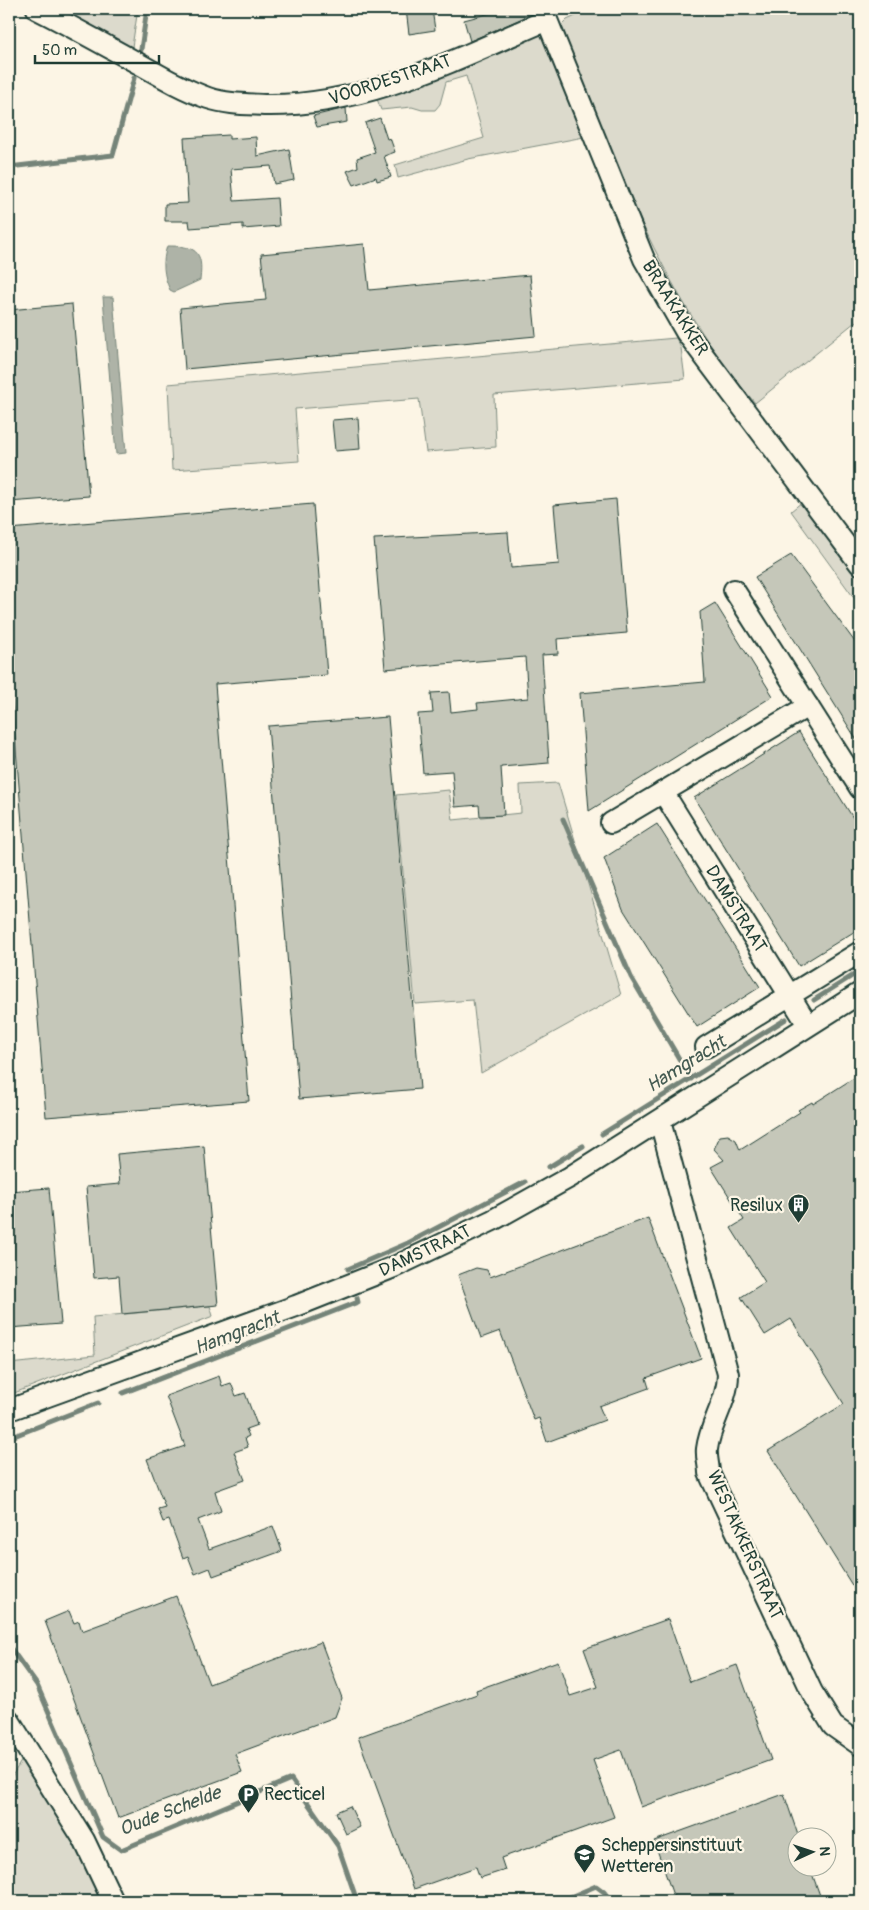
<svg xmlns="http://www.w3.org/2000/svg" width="869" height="1910" font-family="Pangolin,sans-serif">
<rect width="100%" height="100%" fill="#fcf5e5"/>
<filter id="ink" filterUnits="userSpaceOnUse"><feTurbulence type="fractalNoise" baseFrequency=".02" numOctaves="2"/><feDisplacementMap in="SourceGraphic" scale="10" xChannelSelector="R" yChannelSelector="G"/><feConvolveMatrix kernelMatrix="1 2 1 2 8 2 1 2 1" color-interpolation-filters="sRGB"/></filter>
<g filter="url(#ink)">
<g fill="#dcdacc" stroke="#7e8c80">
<polygon points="49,9 138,9 131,53"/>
<path d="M590 9H860V318L755 403C661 295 613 158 560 27L567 20Z"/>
<polygon points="543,29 584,137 468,159 398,178 395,165 484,138 466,76 446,82 440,104 435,110 422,110 412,107 381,110 376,96"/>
<polygon points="676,338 681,348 685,379 494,395 496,447 426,452 419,399 295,409 299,461 172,470 168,384"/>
<polygon points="802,502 860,579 860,606 791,511"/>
<polygon points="558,783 621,995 481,1073 473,1000 415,1004 396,795 449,790 453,820 521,813 520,785"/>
<polygon points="210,1306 213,1316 9,1395 9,1364 95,1355 93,1317"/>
<polygon points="23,1758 69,1835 102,1901 9,1901 9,1781"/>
</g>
<g fill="#aeb3a7" stroke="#758479">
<path d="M167 246C194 246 204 249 200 280L174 292 170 290C163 275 162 262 167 246Z"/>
<polygon points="103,297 113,297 126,453 116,454"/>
</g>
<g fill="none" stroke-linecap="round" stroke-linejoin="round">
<g stroke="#758479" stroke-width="5">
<polyline points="140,56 147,9"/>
<polyline points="9,167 113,155 134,78"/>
<polyline points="563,819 631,977 691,1079"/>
<polyline points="814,1000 860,971"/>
<polyline points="602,1134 786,1019"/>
<polyline points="549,1167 583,1146"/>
<polyline points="348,1269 408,1243 525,1182"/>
<polyline points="123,1393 358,1302 357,1298"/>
<polyline points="9,1438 98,1403"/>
<polyline points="9,1646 37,1685 103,1837 121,1850 291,1779 338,1846 357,1901"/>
<polyline points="561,1901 596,1886 604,1892 611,1901"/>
</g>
</g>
<g fill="#c5c7b9" stroke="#1f3d34">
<polygon points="406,9 432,9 435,30 409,34"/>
<polygon points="506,9 544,9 470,41 464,20"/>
<polygon points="346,108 347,122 317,127 313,116"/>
<polygon points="380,118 387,139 390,138 395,152 384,156 391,177 377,181 376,177 354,185 347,171 358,167 357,158 375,152 365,123"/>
<polygon points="229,135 229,139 256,137 257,156 289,149 294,180 274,184 271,166 231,169 234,201 277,198 279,226 243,229 243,224 190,228 189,221 165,221 165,204 188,203 184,138"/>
<polygon points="364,244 369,290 530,275 536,336 185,369 180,308 266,300 261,254"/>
<polygon points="72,304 89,496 9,502 9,310"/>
<polygon points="358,418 360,449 335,451 332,420"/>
<polygon points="616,499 627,633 557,639 558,654 542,655 549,763 501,767 504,815 480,816 479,805 455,807 452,771 423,773 418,714 433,713 431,693 449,692 451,712 478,709 477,703 528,698 525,657 385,669 374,539 508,532 511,568 559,564 554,505"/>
<polygon points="313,504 327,675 215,684 249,1101 46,1117 12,700 9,701 9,529"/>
<polygon points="791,555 860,649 860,745 755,577"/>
<polygon points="715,603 773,696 589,811 580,693 705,682 700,612"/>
<polygon points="388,717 420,1089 299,1099 268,726"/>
<polygon points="799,732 860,829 860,928 799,966 694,798"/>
<polygon points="657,824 760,987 697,1027 623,909 604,858"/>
<polygon points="860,1074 860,1598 768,1451 844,1404 791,1319 765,1335 741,1297 765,1282 731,1228 744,1220 711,1167 724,1160 714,1149 720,1136 728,1135 736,1140 740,1150 800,1112 798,1110 812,1102 813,1104"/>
<polygon points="204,1146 218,1305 122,1314 119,1276 94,1278 86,1187 120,1184 117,1154"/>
<polygon points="49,1188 61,1324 9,1328 9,1191"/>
<polygon points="648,1218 701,1358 646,1378 649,1388 599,1406 605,1420 547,1442 539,1418 534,1420 500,1331 481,1338 458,1275 476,1268 487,1270 490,1277"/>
<polygon points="219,1376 222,1386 231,1383 236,1396 245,1393 257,1425 246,1429 249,1436 245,1438 248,1447 234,1452 245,1480 215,1491 221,1511 198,1520 209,1549 273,1526 282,1551 213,1576 210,1568 195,1574 188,1556 183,1558 169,1520 163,1522 158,1509 165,1507 147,1459 185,1446 166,1396"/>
<polygon points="176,1596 209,1684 321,1642 342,1698 335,1717 235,1754 242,1772 118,1818 45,1621 69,1611 74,1623 79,1621 82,1631"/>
<polygon points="668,1619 690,1682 737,1665 771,1760 641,1807 621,1750 593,1760 614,1817 501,1858 505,1870 480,1878 476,1867 414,1889 358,1737 477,1694 476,1690 558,1661 570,1696 598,1687 584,1649"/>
<polygon points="784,1794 799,1838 796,1838 796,1868 810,1868 822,1901 675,1901 654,1841"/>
<polygon points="350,1806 360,1827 346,1834 336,1812"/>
</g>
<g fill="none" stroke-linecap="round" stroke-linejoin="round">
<defs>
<g id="minor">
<path d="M37 9C73 27 108 47 143 66 164 78 185 90 208 98 226 104 245 104 264 105 365 107 456 59 547 20L644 259 686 332 860 564"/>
<polyline points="734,590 860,788"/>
<polyline points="663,792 808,1025"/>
<polyline points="611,823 808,706"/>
<polyline points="706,1047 860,952"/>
<path d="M660 1121 728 1374C728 1401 710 1423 707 1449 706 1457 709 1465 709 1473L812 1692 833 1726 860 1745"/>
<polyline points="9,1410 296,1306 394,1267 493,1220 570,1177 860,993"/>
<polyline points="9,1720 84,1840 113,1901"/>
</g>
</defs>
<use href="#minor" stroke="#1f3d34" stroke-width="24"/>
<use href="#minor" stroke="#fcf5e5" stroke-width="20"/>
</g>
</g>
<defs>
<symbol id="building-pin" viewBox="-11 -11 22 30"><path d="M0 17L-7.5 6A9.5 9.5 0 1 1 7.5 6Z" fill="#1f3d34" stroke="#fcf5e5"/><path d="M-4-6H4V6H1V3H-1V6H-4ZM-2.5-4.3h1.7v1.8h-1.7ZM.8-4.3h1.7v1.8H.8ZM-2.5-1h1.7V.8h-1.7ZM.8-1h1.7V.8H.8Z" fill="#fff"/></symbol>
<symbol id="parking-pin" viewBox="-11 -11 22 30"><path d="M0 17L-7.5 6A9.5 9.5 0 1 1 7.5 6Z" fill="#1f3d34" stroke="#fcf5e5"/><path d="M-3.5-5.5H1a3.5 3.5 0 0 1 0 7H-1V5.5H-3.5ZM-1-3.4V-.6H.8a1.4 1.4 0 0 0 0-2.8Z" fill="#fff"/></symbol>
<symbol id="school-pin" viewBox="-11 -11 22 30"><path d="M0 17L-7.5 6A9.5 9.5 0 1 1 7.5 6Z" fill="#1f3d34" stroke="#fcf5e5"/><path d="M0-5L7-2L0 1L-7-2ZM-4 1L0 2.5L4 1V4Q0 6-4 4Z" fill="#fff"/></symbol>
</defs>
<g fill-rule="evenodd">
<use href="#building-pin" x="786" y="1192" width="25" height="34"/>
<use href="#parking-pin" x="236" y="1782" width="25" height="34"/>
<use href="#school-pin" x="572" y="1842" width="25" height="34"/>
</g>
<g text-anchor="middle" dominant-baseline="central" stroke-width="4.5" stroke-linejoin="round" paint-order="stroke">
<g font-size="18" fill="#1f3d34" stroke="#fcf5e5">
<text transform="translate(390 80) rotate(-18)">VOORDESTRAAT</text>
<text transform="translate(675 308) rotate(58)">BRAAKAKKER</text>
<text transform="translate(736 909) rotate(58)">DAMSTRAAT</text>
<text transform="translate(425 1251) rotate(-25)">DAMSTRAAT</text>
<text transform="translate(745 1545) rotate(66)">WESTAKKERSTRAAT</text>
</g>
<g font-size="18" fill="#1f3d34" stroke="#fcf5e5" text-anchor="start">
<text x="783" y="1205" text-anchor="end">Resilux</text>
<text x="264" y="1794">Recticel</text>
<text x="601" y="1845">Scheppersinstituut<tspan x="601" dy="21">Wetteren</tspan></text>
</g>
<g font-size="19" font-style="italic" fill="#435a51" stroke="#fcf5e5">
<text transform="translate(686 1064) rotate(-32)">Hamgracht</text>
<text transform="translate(237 1333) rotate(-21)">Hamgracht</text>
<text transform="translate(170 1811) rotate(-21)">Oude Schelde</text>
</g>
</g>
<rect width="869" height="1910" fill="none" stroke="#fcf5e5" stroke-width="30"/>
<rect x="15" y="15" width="839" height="1880" fill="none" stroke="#1f3d34" stroke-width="2" filter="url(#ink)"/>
<g transform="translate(812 1852) rotate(87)"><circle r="24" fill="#fcf5e5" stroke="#a4ab9e"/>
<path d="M0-4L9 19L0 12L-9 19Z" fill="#1f3d34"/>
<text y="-8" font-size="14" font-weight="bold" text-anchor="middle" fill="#1f3d34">N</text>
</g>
<path d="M35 55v8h124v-8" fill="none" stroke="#1f3d34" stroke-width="2.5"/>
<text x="42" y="55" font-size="15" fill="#1f3d34" stroke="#fcf5e5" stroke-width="4" paint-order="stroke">50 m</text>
</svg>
